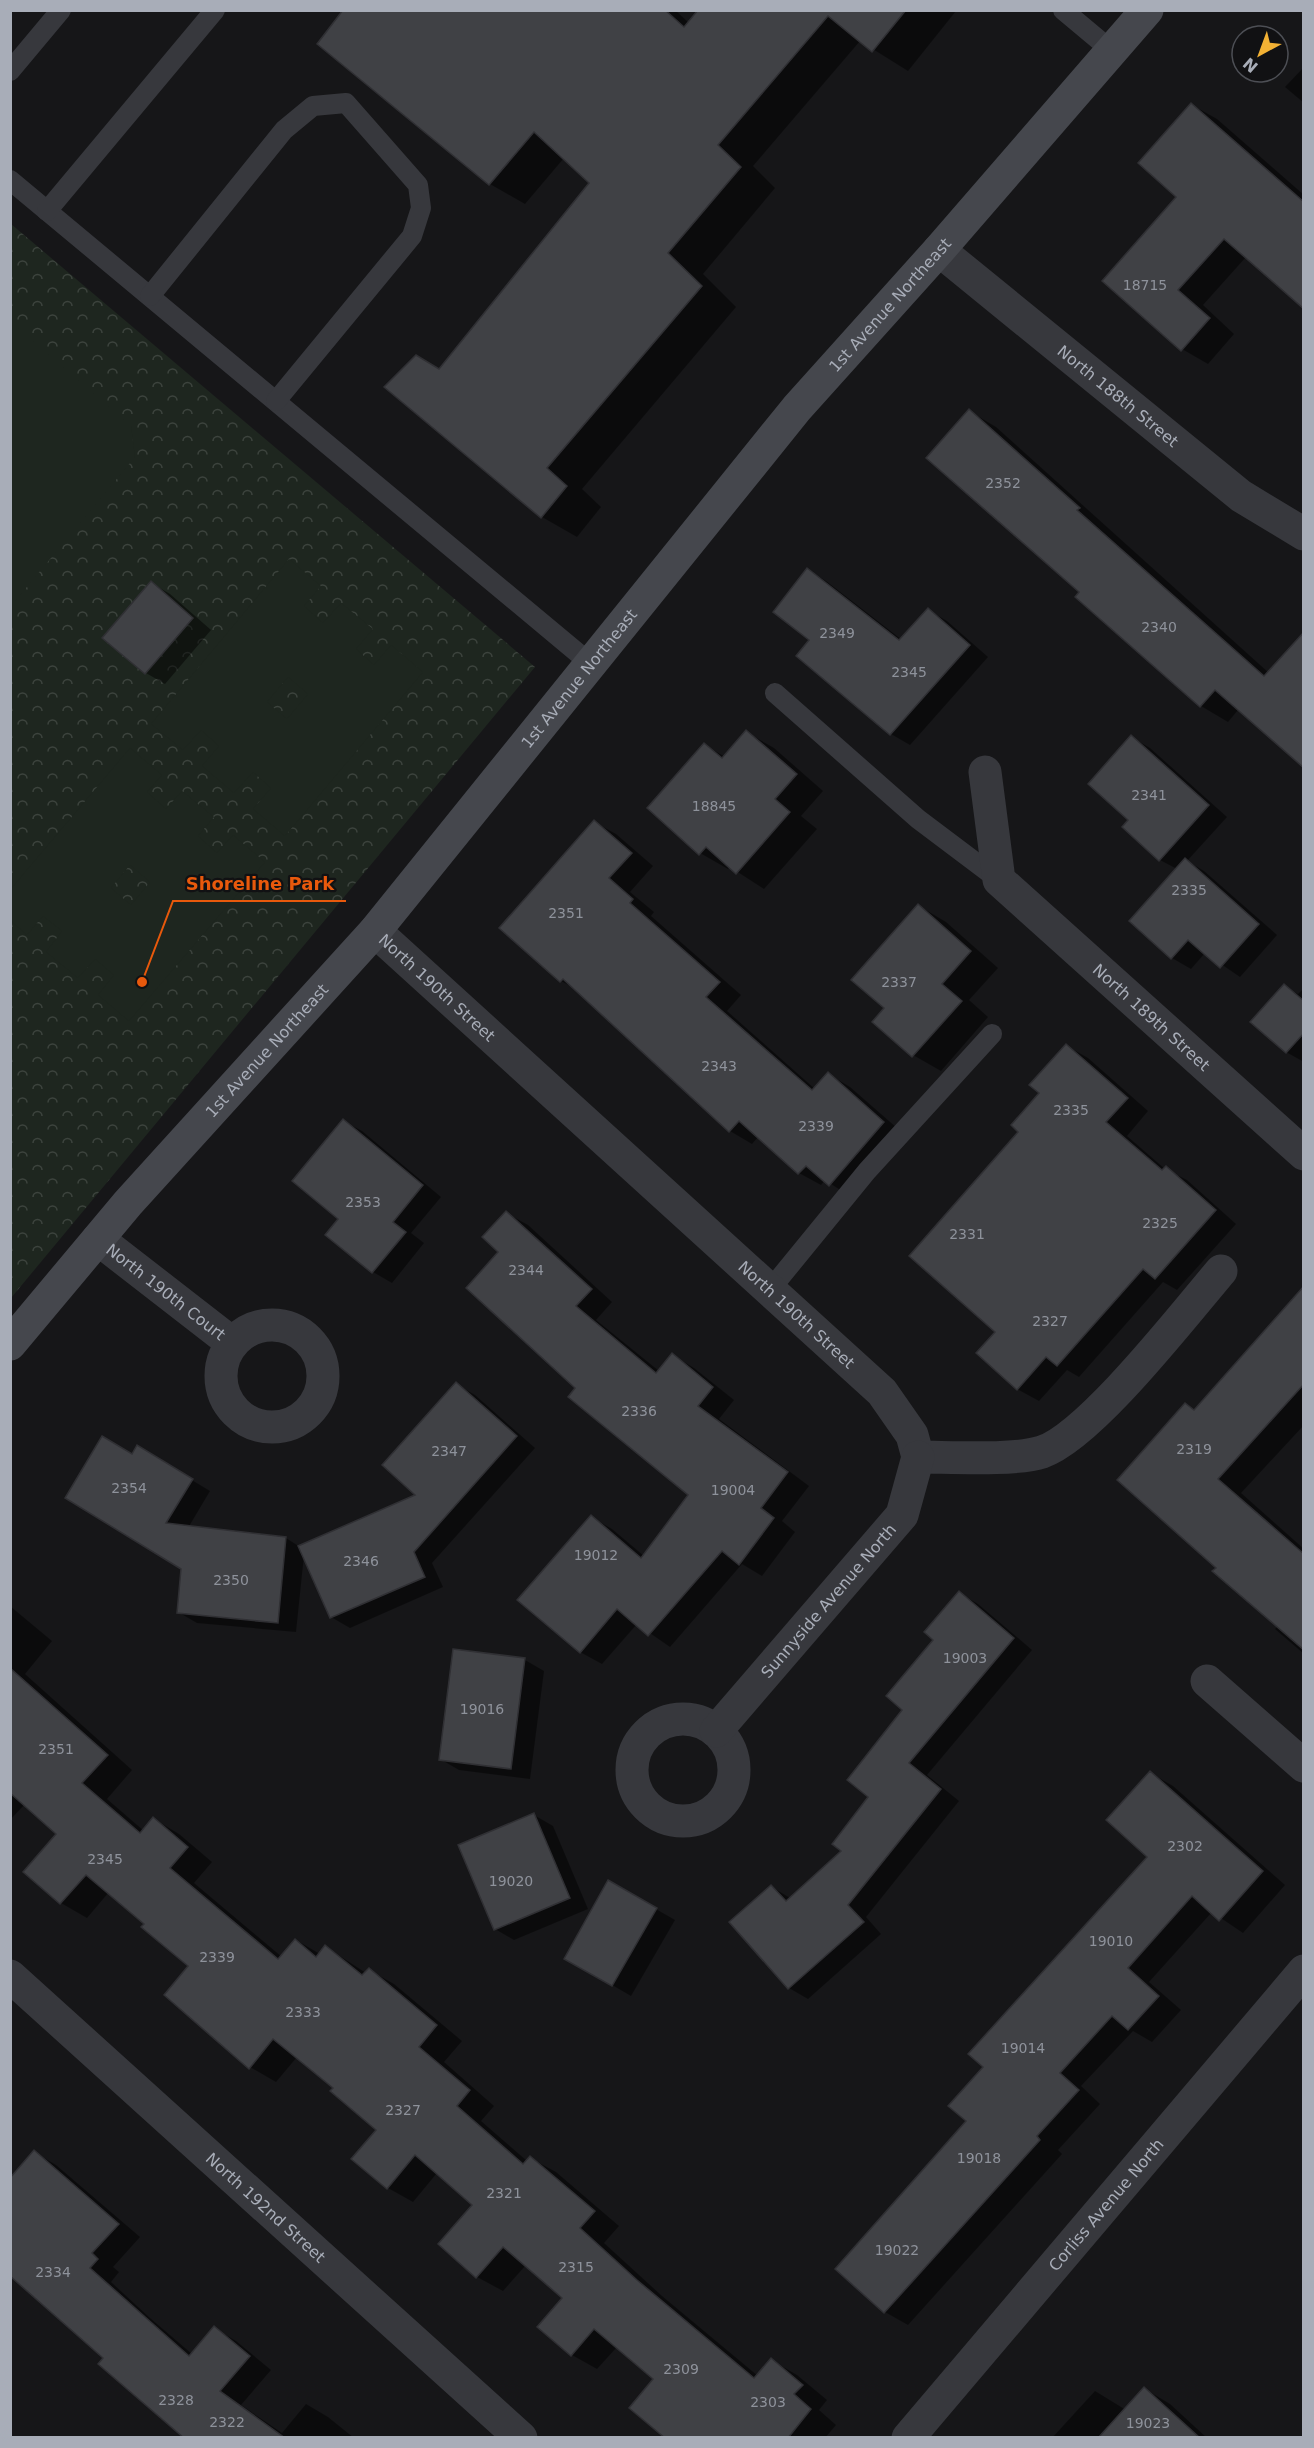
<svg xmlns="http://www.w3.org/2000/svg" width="1314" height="2448" font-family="'DejaVu Sans',sans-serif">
<defs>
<pattern id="forest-crowns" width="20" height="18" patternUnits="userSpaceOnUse" patternTransform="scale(1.5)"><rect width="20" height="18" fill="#1e261f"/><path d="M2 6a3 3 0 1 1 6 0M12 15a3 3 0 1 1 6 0" fill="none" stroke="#3c433d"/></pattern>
</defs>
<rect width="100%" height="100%" fill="#161618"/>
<polygon fill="url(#forest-crowns)" points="11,224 535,667 11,1298"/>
<g fill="#1e261f" fill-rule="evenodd">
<polygon points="11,322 131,426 135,457 11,606"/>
<path d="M289 559 321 586 304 606 323 623 341 603 373 629 356 649 374 665 391 645 423 672 285 836 253 809 271 788 253 772 234 793 202 766 219 746 201 730 183 750 151 724ZM288 677 308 694 287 719 267 702Z"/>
<path d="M130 748 162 775 147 792 166 809 182 791 214 817 198 836 217 853 233 835 265 862 129 1021 98 995 114 975 95 959 78 978 46 952 62 931 43 916 27 935 11 921 10 890ZM130 865 150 882 131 905 111 888Z"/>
</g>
<g fill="#0007">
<polygon points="345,10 675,10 689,23 700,10 956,11 908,71 860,41 753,166 775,188 703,274 736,307 582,489 601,507 577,537 542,517 440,370 591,183 564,158 525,204 490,184 319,43"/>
<polygon points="1304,67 1304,103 1285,87"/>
<polygon points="1192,105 1217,119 1304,195 1304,307 1246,257 1203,305 1234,334 1208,364 1182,349 1105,281 1178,197"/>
<polygon points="969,411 996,427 1269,673 1228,722 1201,706 1081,592"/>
<polygon points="808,570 826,581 902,640 928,610 947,621 988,657 910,745 891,734 811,640"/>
<polygon points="151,583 170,594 211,630 165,684 146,673 104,638"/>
<polygon points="746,732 774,748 823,791 801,816 817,829 764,889 730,867 728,869 700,853 705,745 725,757"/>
<polygon points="1131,737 1150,748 1227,817 1187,861 1204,871 1277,935 1240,977 1205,953 1191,969 1172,958 1177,869 1160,860 1130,820"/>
<polygon points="594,822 616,834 653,866 630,892 654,912 651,916 741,995 727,1011 815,1089 828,1074 850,1087 905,1135 851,1197 825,1180 821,1185 799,1173 758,1137 752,1144 730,1131 578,990 561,981"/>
<polygon points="919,906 946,922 998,968 969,1000 988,1017 941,1071 913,1055 886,1008"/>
<polygon points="1284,986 1298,994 1304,988 1304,1062 1286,1052"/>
<polygon points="1067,1046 1088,1058 1148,1111 1127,1136 1165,1169 1187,1180 1236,1224 1177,1290 1163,1282 1079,1377 1067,1370 1039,1401 1017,1389 997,1332 1021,1132"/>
<polygon points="343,1121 362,1131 441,1197 411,1233 424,1243 392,1283 373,1272 340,1219"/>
<polygon points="506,1213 528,1225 612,1302 596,1320 659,1371 672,1355 694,1368 734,1400 719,1419 809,1486 782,1521 795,1532 762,1576 742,1564 670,1647 637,1624 602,1664 580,1652 591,1517 612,1529 644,1556 690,1495 577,1388 500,1252"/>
<polygon points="1304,1301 1304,1425 1241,1493 1304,1549 1304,1654 1275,1629 1278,1626 1218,1568 1186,1405 1195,1410"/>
<polygon points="456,1384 475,1395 535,1448 432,1563 443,1587 350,1628 331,1617 304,1555 296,1632 197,1623 178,1612 183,1568 133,1456 137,1447 210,1491 188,1528 286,1538 300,1547 418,1496"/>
<polygon points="959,1593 978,1604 1032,1650 927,1775 959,1801 866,1917 881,1934 808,1999 789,1988 772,1887 790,1898 843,1851 871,1796 935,1640"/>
<polygon points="10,1606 52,1641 25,1674 132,1770 107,1799 144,1831 154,1819 179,1834 212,1862 194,1883 282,1957 296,1940 320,1954 326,1947 366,1973 369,1970 394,1984 462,2041 444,2062 494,2106 481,2121 527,2161 530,2158 556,2172 619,2226 604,2243 662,2296 758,2376 771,2360 797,2375 827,2400 819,2410 836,2425 825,2438 667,2438 655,2379 617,2347 597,2369 572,2355 564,2298 526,2265 503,2291 477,2277 474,2205 437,2173 413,2202 388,2188 378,2130 335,2088 297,2057 276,2082 250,2067 166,1994 190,1966 146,1923 109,1892 87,1918 61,1903 25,1872 58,1834 25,1804 10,1820"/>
<polygon points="454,1651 525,1660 544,1671 530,1779 459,1770 440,1759"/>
<polygon points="1150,1773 1173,1786 1285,1885 1243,1933 1212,1912 1149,1982 1181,2010 1152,2042 1133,2031 1081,2086 1100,2104 1058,2150 1062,2154 908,2325 885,2312 968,2121 985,2067 1149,1857"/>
<polygon points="534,1815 553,1826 588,1909 514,1940 495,1929"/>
<polygon points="609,1882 675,1920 631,1996 566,1958"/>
<polygon points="34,2152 56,2165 140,2237 113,2267 119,2272 111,2282 150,2318 192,2354 214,2328 236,2341 271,2370 241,2405 282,2433 306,2404 328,2417 354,2438 187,2438 10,2264 10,2175 13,2177"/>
<polygon points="1145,2389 1170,2404 1207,2438 1052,2438 1095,2391 1126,2410"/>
</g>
<g fill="#404145" stroke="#303034" stroke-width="1.5">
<polygon points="343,10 665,10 684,27 698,10 906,10 872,52 828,16 718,145 741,167 668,253 702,286 547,468 567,486 541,518 384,387 416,355 439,369 589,183 534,132 489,185 317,44"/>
<polygon points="1191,103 1304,202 1304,309 1224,239 1178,290 1210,318 1181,351 1102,281 1176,197 1138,163"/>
<polygon points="969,409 1080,508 1077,510 1264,676 1304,632 1304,768 1215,690 1200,707 1075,597 1079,592 926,458"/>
<polygon points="807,568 899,640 928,608 970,645 890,735 796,656 809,640 773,612"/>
<polygon points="151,581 193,618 145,674 102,638"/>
<polygon points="746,730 797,774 775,799 790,812 736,874 706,847 699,855 647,808 704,743 722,758"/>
<polygon points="1131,735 1209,805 1159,861 1122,827 1128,820 1088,784"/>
<polygon points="594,820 632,853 609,878 633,899 630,903 720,982 706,997 812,1090 828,1072 884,1122 829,1186 806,1166 798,1174 739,1121 729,1132 563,979 560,982 499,928"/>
<polygon points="1185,858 1259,924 1220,968 1188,940 1171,959 1129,921"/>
<polygon points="918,904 971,951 942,984 962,1001 912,1057 872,1022 884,1008 851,980"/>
<polygon points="1284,984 1304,1001 1304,1033 1286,1053 1250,1022"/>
<polygon points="1066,1044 1128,1098 1106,1122 1162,1170 1166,1166 1216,1210 1155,1279 1143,1269 1057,1366 1046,1357 1017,1390 976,1353 995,1332 909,1256 1018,1132 1011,1125 1039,1093 1029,1085"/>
<polygon points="343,1119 423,1185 393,1222 406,1232 372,1273 325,1235 338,1219 292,1181"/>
<polygon points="506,1211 592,1289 576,1306 656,1373 672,1353 713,1387 698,1406 788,1472 761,1508 774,1518 739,1565 722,1551 648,1636 617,1609 580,1653 517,1600 591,1515 641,1558 688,1495 568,1397 575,1388 466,1288 498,1252 482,1237"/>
<polygon points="1304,1286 1304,1384 1218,1479 1304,1554 1304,1650 1212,1571 1216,1568 1117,1480 1185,1403 1194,1410"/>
<polygon points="456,1382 517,1436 414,1552 425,1577 330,1618 298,1546 415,1495 382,1465"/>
<polygon points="102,1436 132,1454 137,1445 193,1479 166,1523 286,1537 278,1623 177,1613 181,1569 65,1498"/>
<polygon points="959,1591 1014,1638 909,1763 941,1789 848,1905 864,1922 788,1989 729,1922 771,1885 786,1901 841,1851 832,1844 868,1797 847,1780 902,1710 886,1696 933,1640 924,1632"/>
<polygon points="453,1649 525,1658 511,1769 439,1760"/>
<polygon points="10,1668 108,1755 82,1783 140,1833 153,1817 188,1847 170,1868 278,1959 295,1939 316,1957 325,1945 362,1975 369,1968 437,2025 419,2047 470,2090 457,2106 523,2164 530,2156 595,2211 580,2228 637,2280 754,2378 771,2358 803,2385 794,2394 811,2409 788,2438 665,2438 629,2408 653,2379 594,2329 571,2356 537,2327 562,2298 503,2247 476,2278 438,2244 472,2205 415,2155 387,2189 351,2159 376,2130 330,2091 333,2088 273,2039 249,2069 164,1995 188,1966 141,1927 144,1924 86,1875 60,1904 23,1872 56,1834 10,1793"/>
<polygon points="1150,1771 1263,1871 1219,1921 1192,1896 1128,1968 1159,1996 1128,2030 1112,2016 1060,2073 1079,2090 1037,2136 1040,2140 884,2313 835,2269 966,2121 948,2106 983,2067 968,2054 1147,1857 1106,1820"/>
<polygon points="534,1813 570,1898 494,1930 458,1845"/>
<polygon points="608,1880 657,1908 612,1986 564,1959"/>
<polygon points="34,2150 119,2224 92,2253 98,2259 90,2268 189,2356 214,2326 250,2356 220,2391 285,2438 184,2438 98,2364 103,2358 10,2276 10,2178"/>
<polygon points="1144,2387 1200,2438 1098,2438"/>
</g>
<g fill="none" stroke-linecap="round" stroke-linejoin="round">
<g stroke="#37383d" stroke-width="20">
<polyline points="1063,10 1112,51"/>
<polyline points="10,71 61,10"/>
<polyline points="10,180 591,664"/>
<polyline points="47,211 215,10"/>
<polyline points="150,296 284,130 313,106 346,103 418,185 421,208 412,236 276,401"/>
<polyline points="775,693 918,819 999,880"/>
<polyline points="769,1291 867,1171 992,1034"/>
</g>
<g stroke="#37383d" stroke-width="33">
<path id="s1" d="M939 250 1241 496 1304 534"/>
<path id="s2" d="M985 772 999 880 1304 1154"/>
<path id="s3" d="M375 931 882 1392 912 1435 918 1457C949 1457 1015 1461 1042 1452 1090 1436 1185 1313 1221 1271"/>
<path id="s4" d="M98 1239 232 1343"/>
<circle cx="272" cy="1376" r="51"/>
<polyline points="1207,1681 1304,1766"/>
<circle cx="683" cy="1770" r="51"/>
<path id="s5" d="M716 1731 902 1515 918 1457"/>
<path id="s6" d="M10 1976 521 2438"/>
<path id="s7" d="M908 2438 1304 1971"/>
</g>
<path stroke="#45474d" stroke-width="33" id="s8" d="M10 1344 128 1203 375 931 797 408 939 250 1147 10"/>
</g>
<g text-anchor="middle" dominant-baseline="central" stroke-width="4.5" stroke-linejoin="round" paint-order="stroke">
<g font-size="14" fill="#8e929b">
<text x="1145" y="285">18715</text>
<text x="1003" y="483">2352</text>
<text x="1159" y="627">2340</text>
<text x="837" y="633">2349</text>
<text x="909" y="672">2345</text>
<text x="1149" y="795">2341</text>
<text x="714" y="806">18845</text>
<text x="1189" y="890">2335</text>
<text x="566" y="913">2351</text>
<text x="899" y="982">2337</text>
<text x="719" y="1066">2343</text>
<text x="1071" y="1110">2335</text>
<text x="816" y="1126">2339</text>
<text x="363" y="1202">2353</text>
<text x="1160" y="1223">2325</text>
<text x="967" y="1234">2331</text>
<text x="526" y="1270">2344</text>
<text x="1050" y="1321">2327</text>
<text x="639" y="1411">2336</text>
<text x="1194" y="1449">2319</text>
<text x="449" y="1451">2347</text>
<text x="129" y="1488">2354</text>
<text x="733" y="1490">19004</text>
<text x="596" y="1555">19012</text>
<text x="361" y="1561">2346</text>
<text x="231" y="1580">2350</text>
<text x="965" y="1658">19003</text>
<text x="482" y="1709">19016</text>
<text x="56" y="1749">2351</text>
<text x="1185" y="1846">2302</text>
<text x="105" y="1859">2345</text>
<text x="511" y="1881">19020</text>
<text x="1111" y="1941">19010</text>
<text x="217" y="1957">2339</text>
<text x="303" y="2012">2333</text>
<text x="1023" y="2048">19014</text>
<text x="403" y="2110">2327</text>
<text x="979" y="2158">19018</text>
<text x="504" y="2193">2321</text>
<text x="897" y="2250">19022</text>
<text x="576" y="2267">2315</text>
<text x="53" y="2272">2334</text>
<text x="681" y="2369">2309</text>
<text x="176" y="2400">2328</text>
<text x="768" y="2402">2303</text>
<text x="227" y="2422">2322</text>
<text x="1148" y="2423">19023</text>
</g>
<g font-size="16" fill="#a8adb8" stroke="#111113">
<text stroke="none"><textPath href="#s8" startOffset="1362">1st Avenue Northeast</textPath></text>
<text stroke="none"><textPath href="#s1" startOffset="231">North 188th Street</textPath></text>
<text stroke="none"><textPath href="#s8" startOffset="876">1st Avenue Northeast</textPath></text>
<text stroke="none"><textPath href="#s3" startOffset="84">North 190th Street</textPath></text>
<text stroke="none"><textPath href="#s2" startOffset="314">North 189th Street</textPath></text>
<text stroke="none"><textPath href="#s8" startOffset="390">1st Avenue Northeast</textPath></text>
<text stroke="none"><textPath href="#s4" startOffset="86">North 190th Court</textPath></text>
<text stroke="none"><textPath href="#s3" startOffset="570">North 190th Street</textPath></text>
<text stroke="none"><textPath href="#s5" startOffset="172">Sunnyside Avenue North</textPath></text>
<text stroke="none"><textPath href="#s7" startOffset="306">Corliss Avenue North</textPath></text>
<text stroke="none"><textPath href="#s6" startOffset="345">North 192nd Street</textPath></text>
</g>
</g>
<path fill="none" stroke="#e8590c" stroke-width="2" d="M142 982L173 901H346"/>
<circle fill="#e8590c" stroke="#111113" stroke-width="2" cx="142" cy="982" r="6"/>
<g font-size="18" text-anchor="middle" font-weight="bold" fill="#e8590c" stroke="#111113" stroke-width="4.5" stroke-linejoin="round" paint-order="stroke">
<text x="260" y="890">Shoreline Park</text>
</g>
<rect width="1314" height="2448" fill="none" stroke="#a8adb8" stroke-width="24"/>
<g transform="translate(1260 54) rotate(221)"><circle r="28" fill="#111113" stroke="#4d4f55" stroke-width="1.5"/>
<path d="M0-4.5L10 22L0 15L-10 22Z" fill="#f2b134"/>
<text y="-9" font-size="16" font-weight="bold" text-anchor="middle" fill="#a8adb8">N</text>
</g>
</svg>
